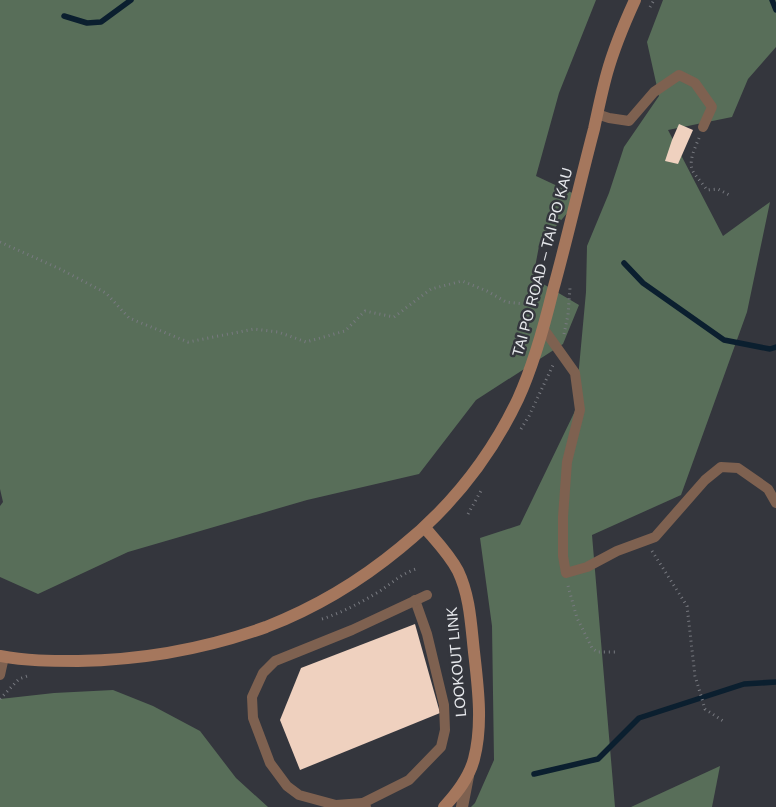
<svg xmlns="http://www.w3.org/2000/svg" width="776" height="807" font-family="Arial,sans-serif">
<rect width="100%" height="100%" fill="#34363d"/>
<g fill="#586e59">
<polygon points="0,0 596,0 559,93 536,176 581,197 539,246 533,278 579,305 563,344 476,400 419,474 307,500 128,552 38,594 0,577 0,506 3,502 0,489"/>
<polygon points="663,0 776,0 776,47 748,79 732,117 668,130 723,236 770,202 747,312 681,495 592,535 615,807 471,807 475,803 494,760 492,626 480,538 520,525 575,411 586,292 587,246 609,193 624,147 659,96 647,42"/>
<polygon points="113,690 153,706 200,731 236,778 268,807 0,807 0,699 54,693"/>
<polygon points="720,766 712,807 631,807"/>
</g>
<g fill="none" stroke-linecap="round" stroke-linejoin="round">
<g stroke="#0b1f2f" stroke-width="5.5">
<polyline points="772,0 776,10"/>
<polyline points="64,16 87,23 101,22 131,0"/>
<polyline points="624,263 643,283 724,340 770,349 776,347"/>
<polyline points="534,774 598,759 639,718 744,684 776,682"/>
</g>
</g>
<g fill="#efd1bf">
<polygon points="679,124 693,130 678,164 665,161 672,140"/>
<polygon points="415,624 440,713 300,770 280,720 301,668"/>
</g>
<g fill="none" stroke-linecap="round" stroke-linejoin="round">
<g stroke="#787a80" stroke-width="3" stroke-dasharray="1 4" stroke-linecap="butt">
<polyline points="650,7 654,0"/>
<path d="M699 138C695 148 687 163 694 173 698 179 703 184 707 190L718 189 731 196"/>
<polyline points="0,242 60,269 106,293 129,318 188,342 254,329 278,332 306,342 345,331 365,311 394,317 431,289 462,281 487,291 506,302 534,305"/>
<polyline points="564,334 568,315 570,288"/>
<polyline points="521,429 529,416 554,363"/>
<polyline points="468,514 482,489"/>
<polyline points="652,551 687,606 695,676 705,709 723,721"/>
<polyline points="568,586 577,618 592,648 597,652 615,652"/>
<path d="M322 619C341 613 358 604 375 594 389 586 400 574 416 569"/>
<polyline points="0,699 19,679 30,675"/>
</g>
<g stroke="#7e6150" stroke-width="10">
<polyline points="597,114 609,118 629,121 654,92 679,75 695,83 712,107 703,127"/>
<polyline points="543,328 575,373 580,410 567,462 563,517 563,556 566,573 587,567 617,551 655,537 705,480 721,467 738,468 768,489 776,503"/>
<polyline points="0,675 4,657"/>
<polyline points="363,803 409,780 441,747 445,730 444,705 427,634 415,600"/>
<polyline points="366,807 363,803 336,805 299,795 287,786 270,763 253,718 252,697 263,673 275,661 352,630 427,595"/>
</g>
<polyline stroke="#7e6150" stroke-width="12" points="462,807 468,776"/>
<g stroke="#a5775d" stroke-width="12">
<path d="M425 528C437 542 449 554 458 571 470 596 471 625 474 652 478 687 483 725 474 759 469 778 457 793 444 807"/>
<path d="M0 656C26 661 51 661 78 661 143 660 205 649 266 627 315 608 360 581 400 548 451 507 490 458 518 399 534 364 544 327 553 290 568 236 580 182 594 129 598 110 602 91 607 73 614 48 624 24 635 0"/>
</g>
</g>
<g text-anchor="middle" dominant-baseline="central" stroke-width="5" stroke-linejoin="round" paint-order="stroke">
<g font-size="15" fill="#e6e8ec" stroke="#34363d">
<text transform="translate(542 262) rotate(-75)">TAI PO ROAD – TAI PO KAU</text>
<text transform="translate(456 662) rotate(-95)">LOOKOUT LINK</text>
</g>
</g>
</svg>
